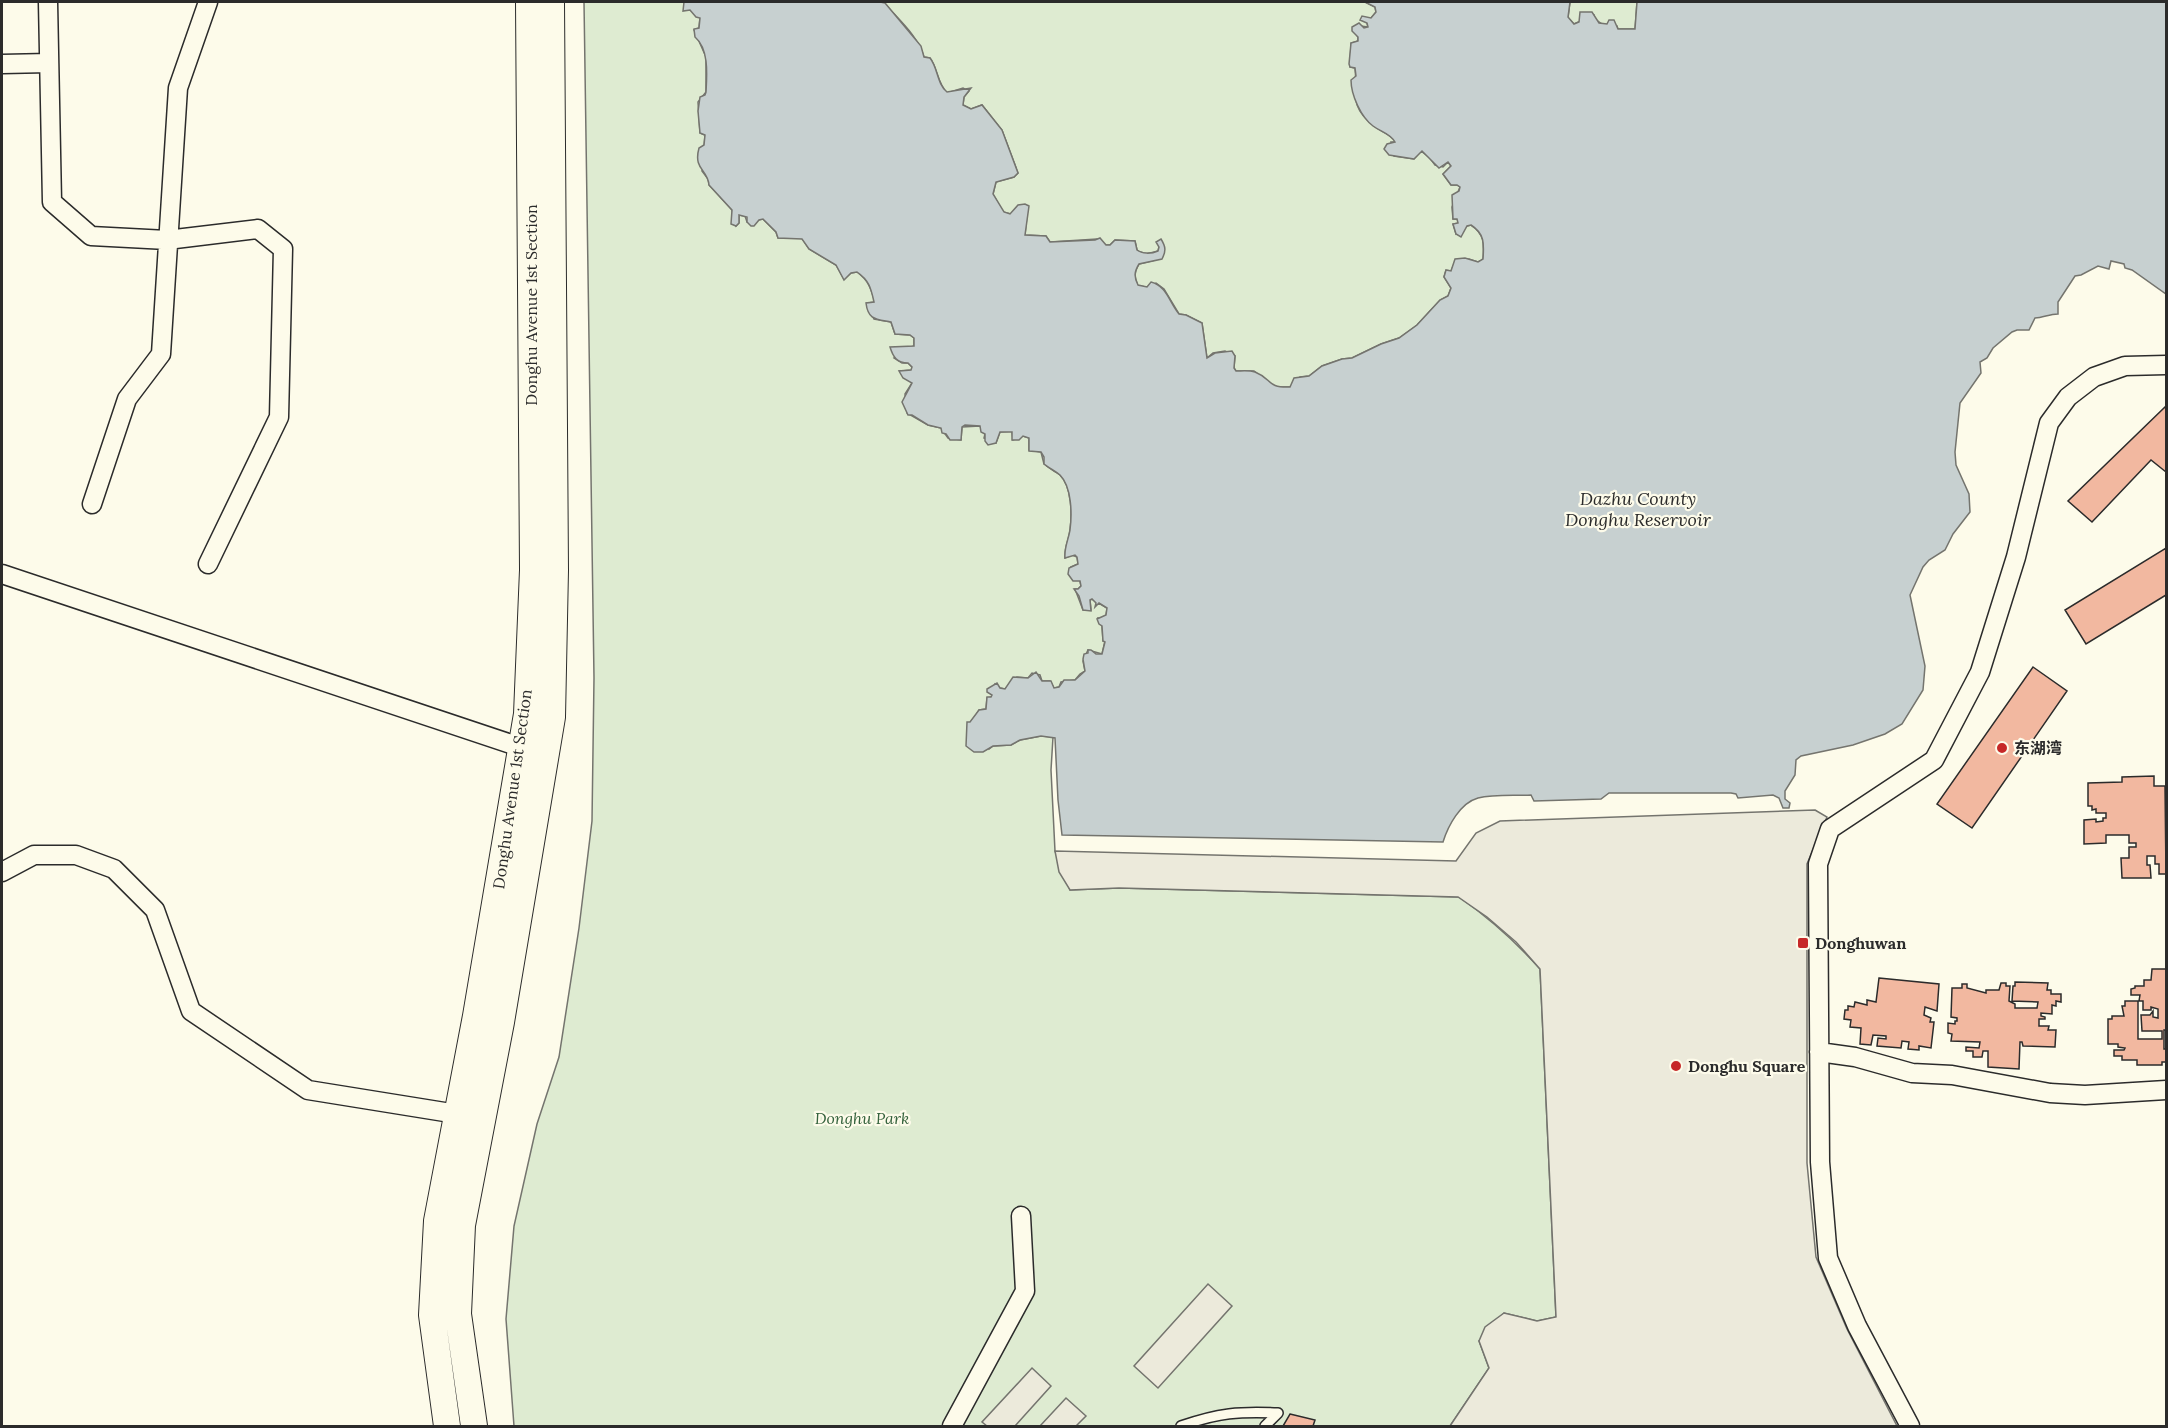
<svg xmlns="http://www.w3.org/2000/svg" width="2168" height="1428" viewBox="0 0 2168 1428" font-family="Lora,'Noto Sans SC',serif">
<rect width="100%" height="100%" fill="#fdfbea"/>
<path fill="#deebd1" stroke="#74746e" stroke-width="1.5" d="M584,2H684L690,10L700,17L699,28L694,30L706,57V92L698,102L700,133L705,135L702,171L708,179L709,185L732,210L736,226L739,223V215L745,216L747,222L763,219L776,232L778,238H802L809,249L836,265L844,279L851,273L857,272C869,281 871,289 875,302L867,303L874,319L891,322L895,334L910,335L914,338V346L907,348L894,358L902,363H908L912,367V370L900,371L912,383L905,394L907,413L928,425L941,428L948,438L961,440L962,427L980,426L985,434L984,438L996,443L1000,432L1012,431L1013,440L1023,436L1029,438V450L1041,452L1044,464C1049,468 1055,471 1060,475C1072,487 1072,514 1070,530C1069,540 1064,547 1065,558L1072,555L1077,557L1078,564L1071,567L1077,579L1080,581L1081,586L1078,589H1075L1083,610H1091L1090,600L1092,599L1107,608L1106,615L1102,618H1098L1102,626L1103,641H1105L1102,654L1088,650L1083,661L1085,671L1080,674L1075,680L1061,682L1059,687L1054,688L1050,681H1042L1040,675L1032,673L1028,678L1017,677L1005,689L1000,688L995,684L992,697L987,698L986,709L979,710L975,717L989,749L993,746L1011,745L1020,740L1041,736L1053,737L1051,770L1055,851L1070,890L1119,888L1459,897C1489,918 1515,941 1540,969L1556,1317L1537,1321L1504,1313L1479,1341L1489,1368L1450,1426H514L506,1319L514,1226L537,1124L559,1057L579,928L592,821L594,678Z
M880,2H1365L1375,7L1376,12L1367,23L1368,27L1361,26L1356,34L1358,37V41L1351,43L1350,67L1355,68C1358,93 1348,105 1373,125C1380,132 1390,133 1396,142H1391L1394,156L1414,159L1421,151L1430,158L1435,165L1443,167L1448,162L1451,166L1443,174L1451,185H1457L1460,187L1452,207L1453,219H1457L1459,223L1453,224L1456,234L1467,226L1471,225C1485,234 1484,244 1483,260L1478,262L1469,259L1454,264L1451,271L1446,270L1444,277L1451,288L1448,296L1440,300L1417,325L1399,338L1381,344L1352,358L1342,359L1322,366L1309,376L1300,377L1290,387H1274L1254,371H1236L1234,368L1235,356L1225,351L1213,353L1207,358L1202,323L1186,315L1179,314L1164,289L1156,283L1147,287L1138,286C1134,277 1134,272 1139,264L1156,260L1159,247L1158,251C1151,254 1142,254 1137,250L1135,241L1115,240L1110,245H1106L1097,239L1050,242L1046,236L1025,235L1028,206L1011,214L1003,212L993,194L996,182L1014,177L1018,173L1002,130L982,105L971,109L963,105L964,97L969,91L963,88L947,93C937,84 938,68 930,58L924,57C918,36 899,20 885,4Z
M1570,2H1637L1635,29H1618L1617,26L1602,24L1595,19L1594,15L1574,24L1568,18Z"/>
<path fill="#eceadb" stroke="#74746e" stroke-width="1.5" d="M1815,810L1827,817L1807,864V1163L1816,1257L1847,1329L1897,1426H1450L1489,1368L1479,1341L1485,1327L1504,1313L1537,1321L1556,1317L1540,969L1516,942L1487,917L1458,897L1119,888L1070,890L1059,872L1055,851L1456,861L1476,833L1500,821Z
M1208,1284L1232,1306L1158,1388L1134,1366Z
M1032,1368L1051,1386L1015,1426H987L982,1422Z
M1066,1398L1086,1416L1076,1426H1040Z"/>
<path fill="#c7d0d0" stroke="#74746e" stroke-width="1.5" d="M684,2H880L885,3L921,46L924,57L930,58C938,68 937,84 947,92L971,88L964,97L963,105L971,109L982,105L1002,130L1018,173L1014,177L996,182L993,194L1004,212L1010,214L1018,205L1025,204L1029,206L1025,235L1046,236L1050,242L1095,240L1100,238L1106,245H1110L1115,240L1135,241L1137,250C1142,254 1151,254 1158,251L1159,247L1156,242L1161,239C1166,247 1166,251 1162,259L1139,264C1134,272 1134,277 1138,285L1147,287L1151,282C1167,286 1169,302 1179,314L1186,315L1202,323L1207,358L1215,353L1232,351L1235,356L1234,368L1236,371C1242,371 1249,370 1255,372C1273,379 1266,388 1290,387L1294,378L1309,376L1322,366L1342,359L1352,358L1381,344L1399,338L1417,325L1440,300L1448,296L1451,288L1444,277L1446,270L1451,271L1455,259L1465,258L1478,262L1483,259C1484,244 1485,234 1471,225L1467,226L1461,237L1456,234L1453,224L1458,223L1457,219H1453L1452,195L1459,191L1460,187L1457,185H1451L1443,174L1451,166L1448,162L1439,168L1422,151L1414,159L1389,155L1384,149L1387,144L1395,142C1390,133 1381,132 1373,126C1361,117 1351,95 1351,80L1356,76L1355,68L1350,67L1349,64L1351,43L1358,41V37L1352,31V27L1359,23L1364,28L1368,27L1367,23L1360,20L1362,16L1371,18L1376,12L1375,7L1365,2H1570L1568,17L1574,24L1579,22L1580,12H1592L1599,23L1607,24L1609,20H1614L1618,29H1635L1637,2H2166V294L2132,270L2125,268L2124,264L2111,261L2109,269L2098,266L2081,275L2075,276L2058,302V314C2049,314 2043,318 2035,318L2029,330H2017L2012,332L1993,348L1987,358L1980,362L1981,373L1960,403L1955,452L1956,465L1969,494L1970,512L1953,534L1945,550L1929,560L1923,567L1910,595L1925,666L1923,690L1902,724L1885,734L1853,745L1801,756L1796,760L1795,775L1785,791V799L1790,803L1789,808H1783L1779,798L1773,795L1738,798L1736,794L1731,793H1609L1601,799L1534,801L1531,795C1515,796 1494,794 1478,798C1460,803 1448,826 1443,842L1062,835L1058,800L1055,738L1041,736L1020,740L1011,745L993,746L983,752H974L966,746L967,722H970L979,710L986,709L987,697H991L992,695L987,692V689L997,683L1000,688L1005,689L1013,677L1028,678L1036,672L1042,681H1051L1054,688L1059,687L1064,680H1075L1085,671L1083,659L1084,654L1088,653V650H1091L1096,654H1102L1105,642L1103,641L1102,626L1099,624L1097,619L1106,615L1107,608L1099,603L1095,607L1096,603L1092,599L1090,600L1091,611L1083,610L1079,596L1074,589H1078L1081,586L1080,581H1073L1068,574L1069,568L1078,564L1077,557L1075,555L1065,558C1064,548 1068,541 1070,530C1072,515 1072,487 1060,475C1055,471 1049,468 1044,464V457L1041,452L1029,451V438L1023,436L1019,440H1012V432H1000L996,443L988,445L985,441V434L981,432L980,426L965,425L962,427L961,440H950L946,434L942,433L941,428L928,425L912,415H908L902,402L912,383L903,378L899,371L911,370L912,367L908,363C897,363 893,357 890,347L914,346V338L910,335L895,334L891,322C876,319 868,320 866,303L874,302C871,288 869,280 857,272L851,273L844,280L836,265L809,249L802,239L778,238L776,232L763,219L759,220L754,226H751L747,222V217L739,215V223L736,226L731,224L732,210L709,185C708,169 693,170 699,148L704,145L705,135L700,133L698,111L700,97L705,95L706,92C707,74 709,49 695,37L694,29L699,28L700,18L696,17L690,10L683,11Z"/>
<path fill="#f2b8a0" stroke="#2b2b2b" stroke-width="1.5" d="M2165,407L2166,409V472L2151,460L2092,522L2068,501Z
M2166,548V595L2086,644L2065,610Z
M2033,667L2067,691L1972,828L1937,804Z
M2154,776V786H2165L2166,874H2159V864H2155V856H2147V865H2150L2151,878H2122L2121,858H2129V847H2136V843H2129V835H2106V843L2084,844V820L2096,819V822L2103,821V818H2106V813H2096V809L2092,810V806H2088V783L2122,782V777Z
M2152,969H2166V1030H2164V1049H2166V1062H2162V1065H2137V1060H2122V1056H2114V1050H2124L2125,1048L2118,1047V1044H2108V1019H2112V1016H2124L2122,1006H2125V1001H2138V1039H2162V1031H2142L2141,1015H2150L2153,1011V1017L2158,1018V1009L2151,1007V1010H2143V1001H2139L2140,995H2131V989L2135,988V986H2144V980H2151Z
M1879,978L1939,984L1937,1011L1925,1007L1924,1015L1931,1018L1930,1022H1934L1931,1048L1919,1046V1050L1908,1049L1909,1042L1902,1041L1901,1048L1877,1046L1878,1038L1886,1039V1036L1873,1035L1871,1045L1860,1044L1861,1028L1850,1027L1851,1020L1844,1019L1845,1010H1848V1006L1854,1007L1855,1002L1867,1005V1000L1876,1002Z
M2015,982L2048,983L2047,990H2051V994H2061V1002L2056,1001V1006L2052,1005V1014L2041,1013V1016L2045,1017V1019H2039V1026H2049L2048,1030H2056L2055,1047L2023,1046L2022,1042H2020L2019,1069L1988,1067V1051H1983L1982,1057H1973V1051H1966V1047L1979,1048L1980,1042L1951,1041L1952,1034L1948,1033V1023L1955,1024V1021H1957V1018L1951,1017L1952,988H1962V984H1967V988L1986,993V990H1999L2001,983H2006V986H2010L2009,1001L2015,1004V1008H2037L2038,1002L2012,1001L2013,986H2015Z
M1290,1414L1315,1420L1313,1426H1283Z"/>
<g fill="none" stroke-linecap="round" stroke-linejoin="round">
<defs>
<path id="lane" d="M1181,1426C1218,1413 1240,1411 1278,1413L1265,1426"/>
<path id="street" d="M48,2L52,202L91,236L167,240L258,229L283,249L279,417L208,564
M2,64L49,63
M92,504L127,399L161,354L178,88L208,2
M2,574L532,751
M2,872L34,855H76L114,869L155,910L191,1011L308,1090L457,1114
M1819,1052L1855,1057L1912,1073L1952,1075L2050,1093L2085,1095L2166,1090
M952,1426L1025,1291L1021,1216
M1910,1426L1857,1326L1828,1258L1820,1162L1818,864L1830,829L1934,760L1980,672L2016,557L2049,423L2068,397L2094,377L2125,366L2166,365"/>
<path id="secondary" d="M447,1426L432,1315L437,1221L476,1016L527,714L533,570L529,2
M474,1426L458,1314L462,1225L501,1022L552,717L555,570L551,2"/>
</defs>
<use href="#lane" stroke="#2b2b2b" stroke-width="12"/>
<use href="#street" stroke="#2b2b2b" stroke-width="21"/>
<use href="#secondary" stroke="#2b2b2b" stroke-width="28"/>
<use href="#lane" stroke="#fdfbea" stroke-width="9"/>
<use href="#street" stroke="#fdfbea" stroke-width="18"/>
<use href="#secondary" stroke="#fdfbea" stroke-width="26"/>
</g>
<g fill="#c62828" stroke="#fdfbea" stroke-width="2">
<circle cx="2002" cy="748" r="6"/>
<rect x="1797" y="937" width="12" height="12" rx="3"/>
<circle cx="1676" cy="1066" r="6"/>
</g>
<g text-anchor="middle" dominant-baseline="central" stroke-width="4.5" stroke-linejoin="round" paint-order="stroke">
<g font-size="16" fill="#2b2b2b" stroke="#fdfbea">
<text transform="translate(531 305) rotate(-90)">Donghu Avenue 1st Section</text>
<text transform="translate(512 789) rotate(-82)">Donghu Avenue 1st Section</text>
</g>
<g font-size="16" font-weight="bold" fill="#2b2b2b" stroke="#fdfbea" text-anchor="start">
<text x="2014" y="748">东湖湾</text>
<text x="1815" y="943">Donghuwan</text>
<text x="1688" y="1066">Donghu Square</text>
</g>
<g font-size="16" font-style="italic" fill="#34623c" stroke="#fdfbea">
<text x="862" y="1118">Donghu Park</text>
</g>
<g font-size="18" font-style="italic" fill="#2b2b2b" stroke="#fdfbea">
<text x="1638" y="498">Dazhu County<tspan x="1638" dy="21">Donghu Reservoir</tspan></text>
</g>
</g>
<rect width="2168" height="1428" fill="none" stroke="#2b2b2b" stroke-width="6"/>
</svg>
